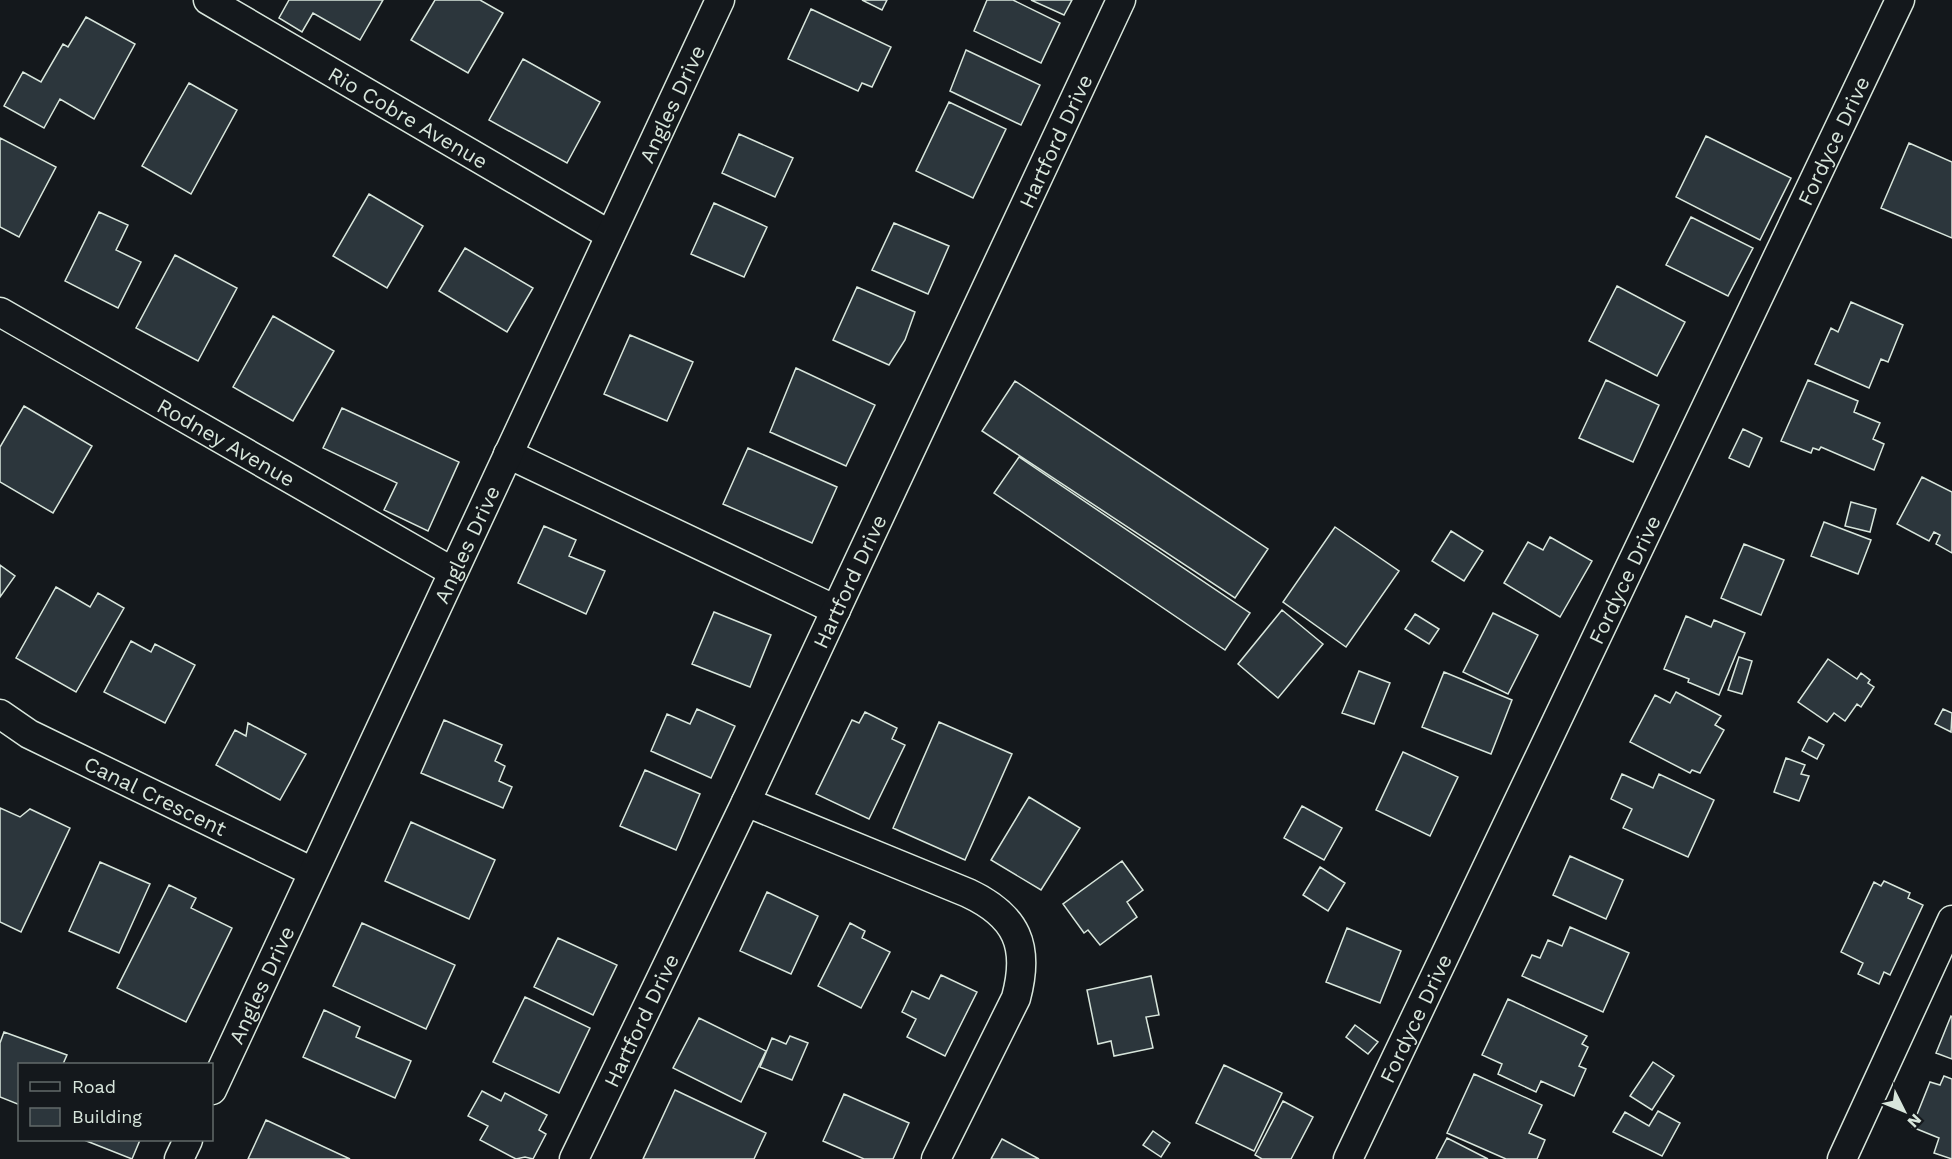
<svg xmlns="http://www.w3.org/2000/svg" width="1952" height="1159" viewBox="0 0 1952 1159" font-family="'Work Sans',sans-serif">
<rect width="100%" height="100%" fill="#14181c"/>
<path fill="#2c363c" stroke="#d8e6dc" stroke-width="1.5" d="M289,0H383L360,40L313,13L302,32L279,18Z
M435,0H480L503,13L468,73L411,40Z
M862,0H887L882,10Z
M987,0H1013L1060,23L1041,63L974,31Z
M1031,0H1072L1064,15Z
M811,9L891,47L872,87L862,83L858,91L788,59Z
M86,17L135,44L94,119L60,99L44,128L4,106L23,72L41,82L63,44L68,47Z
M966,50L1040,85L1021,125L950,91Z
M523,59L600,102L567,163L489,120Z
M189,83L237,110L191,194L142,166Z
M949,102L1006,129L973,198L916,171Z
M739,134L793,158L775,197L722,173Z
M1706,136L1791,178L1760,240L1676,197Z
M0,138L56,167L19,237L0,227Z
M1909,143L1952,162V238L1881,208Z
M369,194L423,226L387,288L333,256Z
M714,203L767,227L744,277L691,254Z
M99,212L128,225L116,250L141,262L118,308L65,281Z
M1691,217L1753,248L1728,296L1666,265Z
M894,223L949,246L928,294L872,270Z
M465,248L533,288L507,332L439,291Z
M175,255L237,288L198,361L136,328Z
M1617,286L1685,322L1657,376L1589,341Z
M857,287L915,312L905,340L889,365L833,340Z
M1851,302L1903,325L1888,362L1881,359L1869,388L1815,364L1831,328L1838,332Z
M273,316L334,351L293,421L233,387Z
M630,335L693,362L667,421L604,394Z
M796,368L875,405L846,466L770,432Z
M1606,380L1659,405L1633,462L1579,438Z
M1808,380L1858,401L1854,412L1880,423L1873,439L1884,444L1874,470L1821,447L1819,450L1813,448L1811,453L1781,441Z
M1015,381L1268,549L1235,598L982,431Z
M24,406L92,446L53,513L0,482V447Z
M342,408L459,462L428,531L384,510L397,483L323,448Z
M1743,429L1762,438L1749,467L1729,458Z
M748,448L837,487L812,543L723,504Z
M1019,457L1250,613L1225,650L994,493Z
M1922,477L1952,492V553L1936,544L1940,535L1934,532L1929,541L1897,524Z
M1851,502L1876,509L1870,532L1845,526Z
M1824,522L1871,540L1858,574L1811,556Z
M544,526L576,540L569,556L605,571L586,614L518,583Z
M1335,527L1399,571L1346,647L1283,602Z
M1451,531L1483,551L1464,581L1432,561Z
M1550,537L1592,561L1560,617L1504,583L1528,542L1543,550Z
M1744,544L1784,560L1761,615L1721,598Z
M0,565L15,576L0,597Z
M56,587L90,607L98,593L124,608L76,692L16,658Z
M1282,610L1323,644L1278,698L1238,664Z
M714,612L771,635L750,687L692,664Z
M1493,613L1538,635L1508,694L1463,672Z
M1415,614L1439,629L1429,644L1405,629Z
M1686,616L1711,627L1714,620L1745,633L1719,695L1688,682L1689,679L1664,669Z
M131,641L151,652L155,644L195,665L165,723L104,692Z
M1739,657L1752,661L1742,694L1728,690Z
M1828,659L1857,679L1861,673L1870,680L1868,683L1874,687L1861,707L1857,704L1845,721L1834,713L1827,722L1798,702Z
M1359,671L1390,683L1374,724L1342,713Z
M1444,672L1512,700L1491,754L1422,727Z
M1676,692L1721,716L1715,725L1724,730L1700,773L1692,770L1690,773L1630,742L1655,695L1670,703Z
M697,709L735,726L711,778L651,751L667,714L690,724Z
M1943,709L1952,713L1951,732L1935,724Z
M865,712L897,728L892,739L905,745L869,819L816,794L852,720L859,723Z
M444,720L502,745L495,761L505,766L499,781L512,787L503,808L421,773Z
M939,722L1012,754L965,860L893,828Z
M248,723L306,754L280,800L216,765L235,730L246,736Z
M1809,737L1824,745L1817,759L1802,751Z
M1403,752L1458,777L1430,836L1376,810Z
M1786,758L1805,765L1801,774L1809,776L1799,801L1774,792Z
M645,770L700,794L676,850L620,826Z
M1622,774L1653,788L1659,774L1714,800L1688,857L1623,828L1632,809L1611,799Z
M1029,797L1080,828L1041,890L991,860Z
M1302,806L1342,828L1324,860L1284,838Z
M0,808L20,817L30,809L70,828L21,932L0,922Z
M411,822L495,860L469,919L385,881Z
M1570,856L1623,880L1606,919L1553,895Z
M1122,861L1143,890L1127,902L1137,917L1100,945L1088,930L1084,933L1063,904Z
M100,862L150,884L119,953L69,931Z
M1320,867L1345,883L1328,911L1303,895Z
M1884,881L1910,893L1908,898L1923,905L1890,975L1884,972L1879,984L1858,974L1863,963L1841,952L1874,882L1881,886Z
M169,885L196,898L191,908L232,928L186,1022L117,988Z
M767,892L818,916L791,974L740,951Z
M362,923L455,965L426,1029L333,986Z
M850,923L865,931L862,938L890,952L861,1008L818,986Z
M1570,927L1629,953L1603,1012L1522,976L1532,955L1540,958L1548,940L1562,946Z
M1347,928L1401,951L1380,1003L1326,982Z
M558,938L617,965L593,1015L534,987Z
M941,975L977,992L945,1056L907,1037L916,1019L902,1012L912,991L929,999Z
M1151,976L1159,1015L1146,1017L1153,1048L1114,1056L1111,1041L1098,1044L1087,990Z
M525,997L590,1028L559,1093L493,1062Z
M1508,999L1587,1036L1582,1044L1588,1047L1579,1066L1586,1069L1574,1096L1541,1081L1536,1092L1498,1074L1502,1064L1482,1055Z
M324,1010L360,1027L356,1037L411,1061L395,1098L303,1057Z
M1951,1016L1952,1017V1059L1936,1053Z
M699,1018L766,1051L741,1102L673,1068Z
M1355,1025L1378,1042L1368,1054L1346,1037Z
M4,1032L67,1055L63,1064H20V1105L0,1097V1043Z
M790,1036L808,1043L792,1080L760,1067L772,1038L786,1044Z
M1653,1062L1674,1076L1652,1110L1630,1096Z
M1224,1065L1282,1093L1254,1151L1196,1123Z
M1474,1074L1542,1105L1529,1133L1545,1140L1537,1159H1506L1447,1133Z
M1944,1076L1952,1079V1159L1934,1153L1939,1138L1912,1127L1930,1082L1940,1085Z
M675,1090L766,1133L754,1159H643Z
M482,1091L501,1101L505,1093L547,1115L539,1130L546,1134L533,1159L525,1157L516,1159L480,1140L488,1126L468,1116Z
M844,1094L909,1123L893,1159H864L823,1141Z
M1283,1101L1313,1117L1291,1159H1262L1255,1155Z
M1658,1111L1680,1123L1662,1156L1613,1132L1625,1112L1649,1126Z
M266,1120L350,1159H248Z
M1153,1131L1170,1143L1161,1157L1143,1145Z
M1447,1138L1488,1159H1436Z
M1002,1139L1039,1159H991Z
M84,1140H140L132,1159Z"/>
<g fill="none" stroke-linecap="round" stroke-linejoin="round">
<defs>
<g id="street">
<path id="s1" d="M208,0L610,235"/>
<path id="s2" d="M0,312L453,572"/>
<path d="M508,454L836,610"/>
<path id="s3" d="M0,714L29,734L313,872"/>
<path d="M746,802L968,893C1017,916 1030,946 1016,998L936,1159"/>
<path id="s4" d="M212,1090L720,0"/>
<path d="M179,1159L188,1140"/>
<path id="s5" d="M574,1159L746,802L1121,0"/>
<path id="s6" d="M1348,1159L1900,0"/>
<path d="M1842,1159L1952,920"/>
</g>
</defs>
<use href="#street" stroke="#d8e6dc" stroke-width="31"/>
<use href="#street" stroke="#14181c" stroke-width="28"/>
</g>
<g text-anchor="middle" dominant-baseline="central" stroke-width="4.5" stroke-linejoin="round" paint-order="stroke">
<g font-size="21" fill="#d8e6dc" stroke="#14181c">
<text stroke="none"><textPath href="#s4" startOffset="1088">Angles Drive</textPath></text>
<text stroke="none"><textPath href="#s1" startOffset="232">Rio Cobre Avenue</textPath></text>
<text stroke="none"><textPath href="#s5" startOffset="1126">Hartford Drive</textPath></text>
<text stroke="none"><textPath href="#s6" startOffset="1128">Fordyce Drive</textPath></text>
<text stroke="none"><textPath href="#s2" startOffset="261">Rodney Avenue</textPath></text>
<text stroke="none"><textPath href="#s4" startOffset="602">Angles Drive</textPath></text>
<text stroke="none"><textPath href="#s6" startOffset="642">Fordyce Drive</textPath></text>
<text stroke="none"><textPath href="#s5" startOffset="640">Hartford Drive</textPath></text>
<text stroke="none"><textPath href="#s3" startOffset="176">Canal Crescent</textPath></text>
<text stroke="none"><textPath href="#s4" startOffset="116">Angles Drive</textPath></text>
<text stroke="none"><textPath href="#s6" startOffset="156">Fordyce Drive</textPath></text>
<text stroke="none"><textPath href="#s5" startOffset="154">Hartford Drive</textPath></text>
</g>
</g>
<rect x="18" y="1063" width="195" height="78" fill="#14181c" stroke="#626a69" stroke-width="1.5"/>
<rect x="30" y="1082" width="30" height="9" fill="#14181c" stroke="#626a69" stroke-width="1.5"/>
<text x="72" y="1093" font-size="18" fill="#d8e6dc">Road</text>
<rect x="30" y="1108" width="30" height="18" fill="#2c363c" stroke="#626a69" stroke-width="1.5"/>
<text x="72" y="1123" font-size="18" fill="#d8e6dc">Building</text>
<g transform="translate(1904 1111) rotate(133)" stroke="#14181c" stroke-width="4.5" paint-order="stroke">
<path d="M0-4.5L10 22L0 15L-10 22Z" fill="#d8e6dc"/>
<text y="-9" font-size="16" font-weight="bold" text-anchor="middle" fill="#d8e6dc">N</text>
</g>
</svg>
